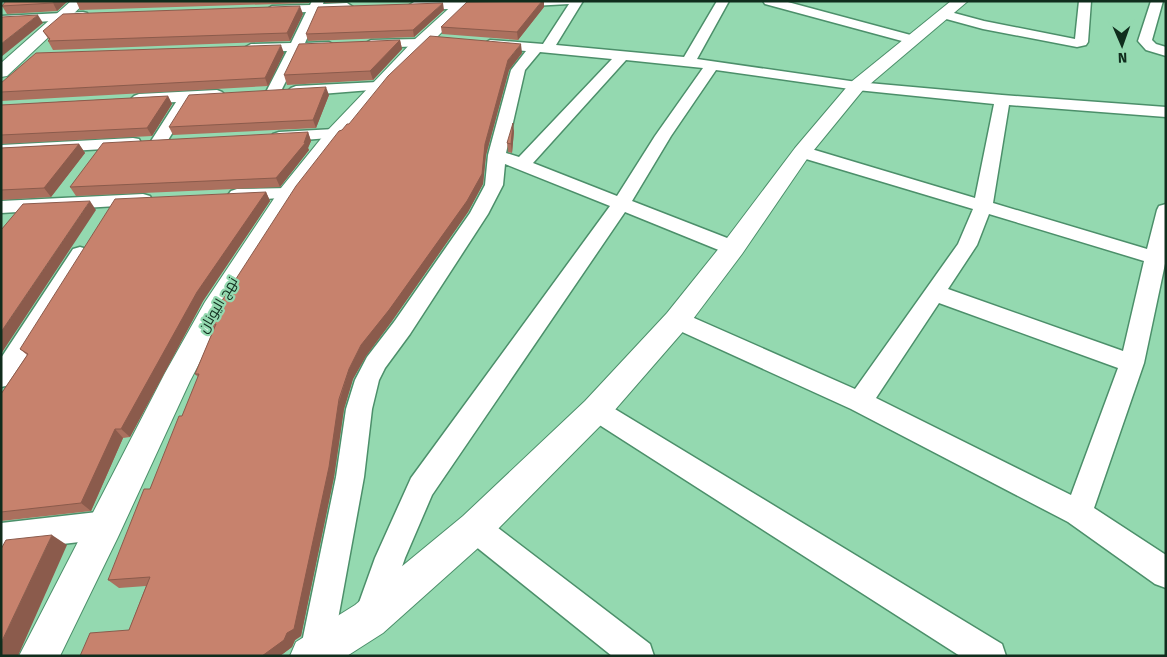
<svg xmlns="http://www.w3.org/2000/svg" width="1167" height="657" viewBox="0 0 1167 657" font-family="'Fira Sans',Cairo,sans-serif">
<rect width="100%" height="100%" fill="#94d9b0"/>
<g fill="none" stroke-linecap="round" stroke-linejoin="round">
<defs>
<path id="street" d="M312,1H324L323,4L347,3L353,7L347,11L319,12L305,43L329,42L336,46L329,50L301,51L279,95H269L266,92L287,51L251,52L244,48L251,44L291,43L306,12L272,14L266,10L272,6L310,5Z
M486,1L488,4L482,8L414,10L408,6L414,2Z
M509,1H583L556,45L684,57L717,1H729L697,59L857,82L1002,95L1166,107V117L1009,105L993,203L1147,249L1157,210L1159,206L1166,204V259L1144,363L1094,508L1166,555V588L1155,584L1068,522L851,409L669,326L666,320L669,314L677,312L685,314L855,389L958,244L973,209L796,156L794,152L796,148H808L975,198L994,104L857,90L716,70L671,136L632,201L740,243L743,248L740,253L733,255L726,253L625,212L432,495L405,558L383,622L372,627L361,622L356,611L375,558L411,478L610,206L505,164L503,185L488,214L410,334L385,368L379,380L372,409L364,477L332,652L331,656H301L300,652L336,477L346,409L355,380L367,357L394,322L470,213L485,185L488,155L511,70L526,51L490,48L483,44L490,40L543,44L569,4L514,7L510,6ZM540,52L612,59L519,157L506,153L525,70ZM626,60L703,68L655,136L617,196L533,163ZM989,214L1144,261L1123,351L948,289L977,245ZM939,303L1118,368L1071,495L876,398Z
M763,1H784L918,37L920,40L913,44L765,4Z
M1079,1H1091L1088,42L1086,45L1077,47L983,29L939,17L937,14L943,10L984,21L1075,39Z
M1151,1H1163L1152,40L1156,44L1166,47V56L1146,50L1138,41Z
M83,12L87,13L89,16L87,19L1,24V16Z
M420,39L425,40L427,43L425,46L371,48L364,44L371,40Z
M378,82L383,83L385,86L383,89L296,96L291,94L288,91L291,88L296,86Z
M217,90L222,92L225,95L222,98L192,101L165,145H153L151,141L176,102L139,104L134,102L131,99L134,96L139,94Z
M335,129L341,131L343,134L341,137L279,142L273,140L271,137L273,134L279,132Z
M133,138L139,139L141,143L139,147L1,155V145Z
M289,188L295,189L298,193L295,197L237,201L231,199L228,195L231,191L237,189Z
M143,194L150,196L152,200L150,204L1,213V201Z
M80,247L87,249L90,254L10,385L1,387V358L73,249Z
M596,400L605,403L1002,644L1006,656H960L587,417L583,410L587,403Z
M106,511L116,515L120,525L116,535L106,539L1,551V523Z
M475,514L485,518L650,644L654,656H612L465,538L461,528L465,518Z"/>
<path id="secondary" d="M71,1H87L7,76L1,77V63Z
M457,1H473L384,90L342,138L299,196L226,312L190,381L118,537L60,656H19L165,373L205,302L281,188L328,130L414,40Z
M951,1H968L863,90L809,156L742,254L687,327L607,419L487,540L383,633L347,656H290L296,642L355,605L463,516L585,401L667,313L724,242L795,148L851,82Z"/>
</defs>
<use href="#street" stroke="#4c8f6a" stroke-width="3"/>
<use href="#secondary" stroke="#4c8f6a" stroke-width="2"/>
<use href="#street" fill="#fff" fill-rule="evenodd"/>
<use href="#secondary" fill="#fff" fill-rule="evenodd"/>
</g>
<path fill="#ab705e" d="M6,1H68L57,11L7,14L2,6Z
M76,1H310L309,3L80,10Z
M325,1H374L325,3Z
M544,7L518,40L442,34L441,27Z
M444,10L414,37L308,41L306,34Z
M303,14L290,41L53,50L48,41L49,40L43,31Z
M400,40L402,49L373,80L287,85L284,75Z
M284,53L268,86L1,101V83Z
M522,53L509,70L486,155L483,184L468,212L392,321L366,356L353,379L344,409L334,477L301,636L295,640L292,647L280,656H80L129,630L146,586L119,588L108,580L150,489L182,416L198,377L195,374L213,331L209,325L342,130L349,124Z
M329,95L316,128L173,135L169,127Z
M168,96L172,104L152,136L1,144V105Z
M514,131L512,153L508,152L507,143Z
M308,132L311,141L308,148L309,150L280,187L76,196L70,187Z
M79,144L85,153L51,197L1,200V148Z
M266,192L270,201L203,301L130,437L123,438L91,511L1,521V394L27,355L20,349Z"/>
<path fill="#8b5b4c" d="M54,1H68L57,11L53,3Z
M542,1H544V7L518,40L517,32Z
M443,3L444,10L414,37L413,30Z
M300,6L303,14L290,41L287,33Z
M38,15L43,23L1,57V44Z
M400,40L402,49L373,80L370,71Z
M521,44L522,53L509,70L486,155L483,184L468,212L392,321L366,356L353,379L344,409L334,477L301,636L295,640L292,647L280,656H262L349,369L361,345L485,144L508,60Z
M281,45L284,53L268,86L265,78Z
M326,87L329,95L316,128L313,120Z
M168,96L172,104L152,136L147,128Z
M513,123L514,131L512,153L511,144Z
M308,132L311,141L308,148L309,150L280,187L276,178L304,143Z
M79,144L85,153L51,197L44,188Z
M266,192L270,201L203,301L130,437L121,429L197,292Z
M90,201L96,210L1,354V332Z
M115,429L123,438L91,511L81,503Z
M52,535L67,545L18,656H1V643Z"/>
<path fill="#c7826d" stroke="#8b5b4c" d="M6,1H54L53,3L2,6Z
M542,1L517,32L441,27L467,2Z
M443,3L413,30L306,34L318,7Z
M300,6L287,33L48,41L50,39L43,31L63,14Z
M38,15L1,44V17Z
M430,36L521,44L508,60L485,144L482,174L467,201L389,310L361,345L349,369L339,399L329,467L294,629L287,633L284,640L262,656H80L90,633L129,630L150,577L108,580L144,489H150L179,416H182L199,374H195L216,324L209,325L221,302L296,186L339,131L342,130L347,124H349L388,76Z
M400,40L370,71L284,75L299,44Z
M281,45L265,78L1,92V83L36,53Z
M326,87L313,120L169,127L189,95Z
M168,96L147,128L1,135V105Z
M513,123L511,144L507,143Z
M308,132L304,143L306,142L276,178L70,187L103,143Z
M79,144L44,188L1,190V148Z
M266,192L197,292L121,429H115L81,503L1,512V394L28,354L20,349L115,199Z
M90,201L1,332V230L23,204Z
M52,535L1,643V549L6,540Z"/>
<g text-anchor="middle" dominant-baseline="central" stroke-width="4.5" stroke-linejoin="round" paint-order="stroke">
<g font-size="14" fill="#102d1d" stroke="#94d9b0">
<text transform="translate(218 305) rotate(-59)">نهج اليونان</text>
</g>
</g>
<rect width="1167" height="657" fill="none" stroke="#102d1d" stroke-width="5"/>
<g transform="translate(1122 45) rotate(178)" stroke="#94d9b0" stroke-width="4" paint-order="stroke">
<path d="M0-4L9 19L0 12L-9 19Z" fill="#102d1d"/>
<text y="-8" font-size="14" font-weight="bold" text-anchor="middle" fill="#102d1d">N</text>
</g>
</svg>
